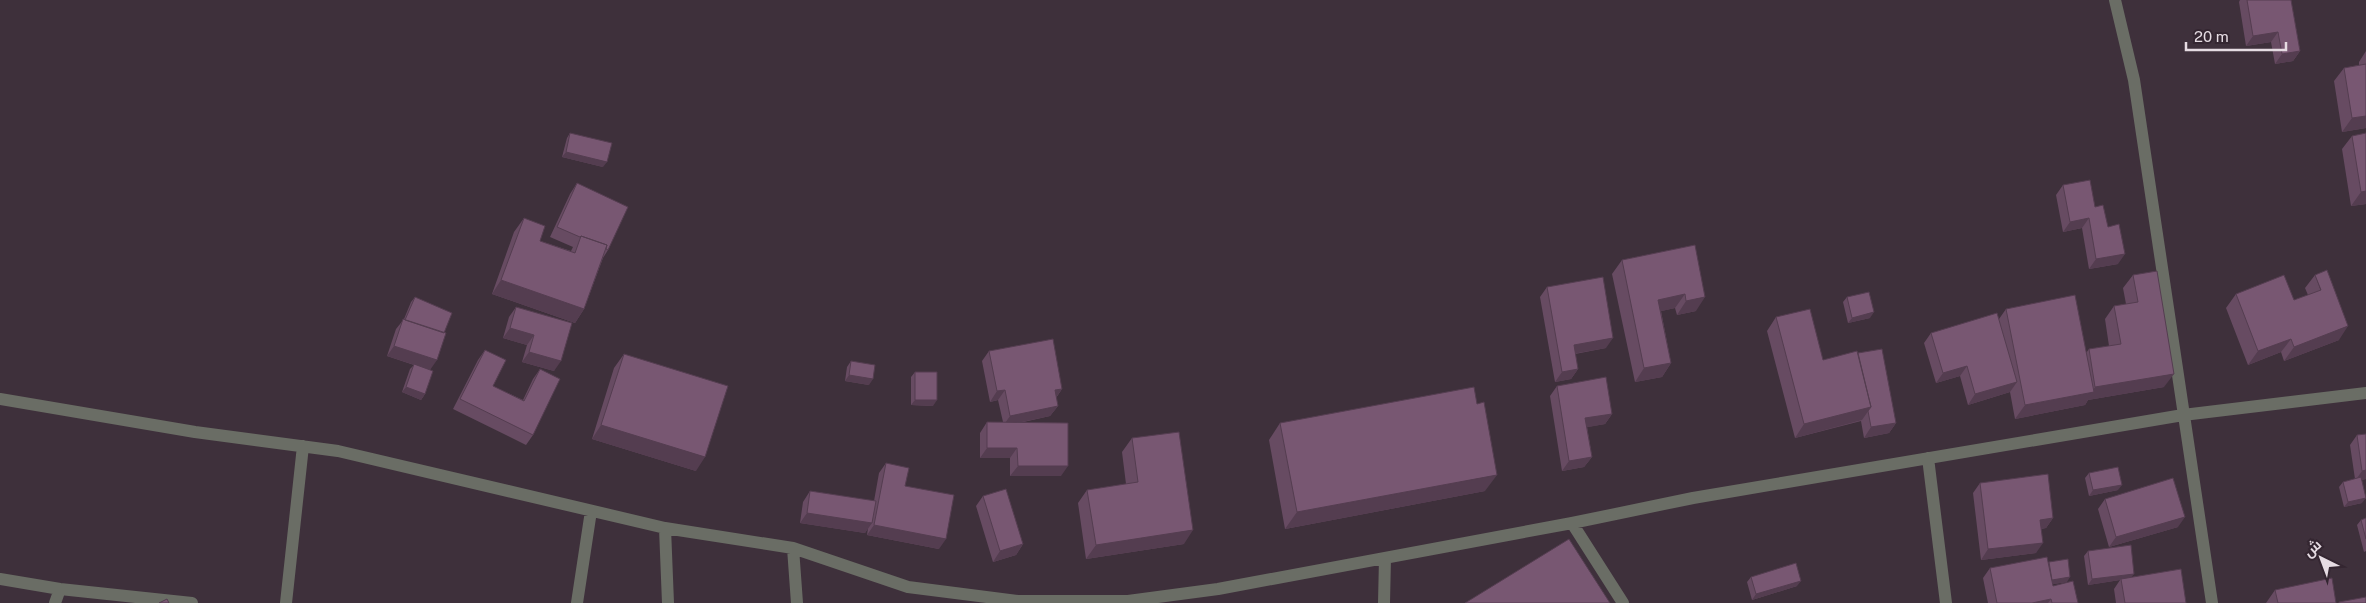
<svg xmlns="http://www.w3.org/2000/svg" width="2366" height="603" viewBox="0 0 2366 603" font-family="'Public Sans',Cairo,sans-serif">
<rect width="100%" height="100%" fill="#3e303b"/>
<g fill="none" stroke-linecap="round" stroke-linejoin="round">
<path stroke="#6a6d65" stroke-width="12" d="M2115,0L2134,80L2212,603
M0,399L195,432L338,451L665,528L793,548L908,587L1018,601H1128L1218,589L1572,523L1693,498L2183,415L2366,393
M1928,458L1946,603
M1572,523L1623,603
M665,528L668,603
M793,548L797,603
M0,579L60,589L192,603
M55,603L60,589
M286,603L303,446
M577,603L591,511
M1384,603L1385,558"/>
</g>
<path fill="#674b62" d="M2240,0H2291L2300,51L2293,61L2275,64L2271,42L2246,46L2239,2Z
M2366,51V128L2342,132L2334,81L2344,68L2359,65V62Z
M570,133L603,167L562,157L567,138Z
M2352,136L2366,204L2351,206L2342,149Z
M577,183L608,250L603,258L584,309L575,323L492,294L514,232L524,218L540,241L571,251L573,247L550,237L570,194Z
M2063,185L2095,207L2108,227L2118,264L2089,269L2082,228L2063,232L2056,195Z
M1695,245L1696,311L1677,315L1675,308L1661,311L1671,363L1662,377L1635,382L1612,274L1622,260Z
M2133,275L2164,387L2088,400L2085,405L2015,419L2010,392L1968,405L1960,376L1936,383L1924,343L1931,333L1999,319L2006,309L2086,353L2089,349L2109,346L2105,319L2114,306L2126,304L2123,288Z
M2315,275L2339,340L2284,361L2281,352L2248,365L2226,308L2236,294L2294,300L2308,295L2305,288Z
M1547,287L1606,348L1575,354L1578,369L1571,379L1555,382L1540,297Z
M415,297L444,333L430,370L425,394L421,400L402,392L410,369L414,365L387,356L396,329L404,319L411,302Z
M1847,297L1870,318L1848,323L1843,302Z
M516,307L572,323L554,371L522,362L527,345L503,338L509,317Z
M1776,317L1823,360L1858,353L1896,423L1889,433L1864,438L1861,421L1795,438L1767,331Z
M485,350L493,386L523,400L533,379L540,369L533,435L526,445L453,409L478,360Z
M989,351L1062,389L1056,398L1058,406L1050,416L1019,423L1061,476H1010V458H980V433L987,422H1003L998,400L990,402L982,361Z
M624,354L696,471L592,439L614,368Z
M851,361L869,385L845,381L847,367Z
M915,372L933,406L911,405V377Z
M1557,386L1612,414L1605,424L1587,427L1592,457L1584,467L1562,471L1550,396Z
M1280,423L1485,491L1285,529L1269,440Z
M2366,434V479L2361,480L2362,503L2344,507L2339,487L2343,482L2355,479L2350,445L2357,435Z
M1132,438L1184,544L1086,559L1078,503L1087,490L1126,484L1122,452Z
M886,463L905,486L939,549L867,535L868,528L865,533L800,523L803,502L810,491L874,501L879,473Z
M2089,473L2118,490L2089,496L2085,478Z
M1980,483L2053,518L2046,528L2041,529L2036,553L1981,560L1973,493Z
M983,496L1023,544L1016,555L993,562L976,506Z
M2105,499L2178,527L2109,547L2098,509Z
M2366,518V551L2364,552L2357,525L2361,520Z
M2088,551L2132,577L2186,603H2116L2114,589L2120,580L2088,585L2084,556Z
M2049,562L2067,582L2053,584V586L2078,603H1988L1983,578L1990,568L2048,563Z
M1751,577L1797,586L1752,600L1747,582Z
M2275,590L2336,603H2266Z"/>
<path fill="#543d50" d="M2278,32L2271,42L2246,46L2253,36Z
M2300,51L2293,61L2275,64L2282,54Z
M2366,116V128L2342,132L2352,118Z
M566,152L607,162L603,167L562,157Z
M2366,191V204L2351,206L2361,192Z
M2089,218L2082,228L2063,232L2070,222Z
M2125,254L2118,264L2089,269L2096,259Z
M501,280L584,309L575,323L492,294Z
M1685,294L1675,308L1649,314L1658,300Z
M1705,297L1696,311L1677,315L1686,301Z
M1874,312L1870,318L1848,323L1852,318Z
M2348,326L2339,340L2284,361L2294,347Z
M510,328L534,335L527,345L503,338Z
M1613,338L1606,348L1567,355L1574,345Z
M2291,339L2281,352L2248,365L2258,351Z
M394,346L437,360L430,370L387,356Z
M529,352L561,361L554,371L522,362Z
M1671,363L1662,377L1635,382L1644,368Z
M1967,366L1960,376L1936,383L1943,373Z
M1578,369L1571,379L1555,382L1562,372Z
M2174,374L2164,387L2088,400L2085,405L2015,419L2025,405L2092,392L2095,387Z
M849,375L873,379L869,385L845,381Z
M2017,382L2010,392L1968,405L1975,394Z
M406,387L425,394L421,400L402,392Z
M1062,389L1055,399V390Z
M1005,390L998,400L990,402L997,391Z
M915,400H937L933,406L911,405Z
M1058,406L1050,416L1003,426L1010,416Z
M1871,407L1862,420L1795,438L1804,424Z
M1612,414L1605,424L1578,429L1585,418Z
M1896,423L1889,433L1864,438L1871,427Z
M601,425L705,457L696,471L592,439Z
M987,448H1017L1010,458H980Z
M1592,457L1584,467L1562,471L1569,461Z
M1018,466H1068L1061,476H1010Z
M2366,470V479L2355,481L2362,471Z
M1497,475L1485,491L1285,529L1297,512Z
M2122,485L2118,490L2089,496L2093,490Z
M2366,498L2362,503L2344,507L2348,502Z
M807,513L872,523L865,533L800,523Z
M2185,517L2178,527L2109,547L2116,537Z
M2053,518L2046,528L2033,530L2040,520Z
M874,525L946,539L939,549L867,535Z
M1193,530L1184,544L1086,559L1096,545Z
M2043,543L2036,553L1981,560L1988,549Z
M1023,544L1016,555L993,562L1000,551Z
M2134,574L2130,579H2121L2120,580L2088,585L2092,579Z
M2070,577L2067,582L2048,585L2051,580Z
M1801,581L1797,586L1752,600L1756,594Z
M2051,599L2048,603H2032Z"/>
<path fill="#785772" stroke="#543d50" d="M2247,0H2291L2300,51L2282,54L2278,32L2253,36Z
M2366,64V116L2352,118L2344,68Z
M570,133L612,143L607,162L566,152Z
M2366,133V191L2361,192L2352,136Z
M2090,180L2095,207L2103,205L2108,227L2119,224L2125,254L2096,259L2089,218L2070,222L2063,185Z
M577,183L628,207L608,250L606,249L607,245L581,236L580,237L557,227Z
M524,218L545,226L540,241L575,253L581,236L607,245L584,309L501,280Z
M1695,245L1705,297L1686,301L1685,294L1658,300L1671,363L1644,368L1622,260Z
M2327,270L2348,326L2294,347L2291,339L2258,351L2236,294L2284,275L2294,300L2321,290L2315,275Z
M2157,271L2174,374L2095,387L2089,349L2121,344L2114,306L2138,302L2133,275Z
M1603,277L1613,338L1574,345L1578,369L1562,372L1547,287Z
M1869,292L1874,312L1852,318L1847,297Z
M2075,295L2094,392L2025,405L2006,309Z
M415,297L452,313L444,333L405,320Z
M516,307L572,323L561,361L529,352L534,335L510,328Z
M1810,309L1823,360L1857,351L1871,407L1804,424L1776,317Z
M1997,313L2017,382L1975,394L1967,366L1943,373L1931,333Z
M403,319L446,333L437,360L394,346Z
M1053,339L1062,389L1055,390L1058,406L1010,416L1005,390L997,391L989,351Z
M1882,349L1896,423L1871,427L1868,411L1871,407L1858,353Z
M485,350L506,360L493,386L524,401L540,369L560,379L533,435L460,399Z
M624,354L728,386L705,457L601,425Z
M851,361L875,365L873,379L849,375Z
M414,364L433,371L425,394L406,387Z
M915,372H937V400H915Z
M1606,377L1612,414L1585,418L1592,457L1569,461L1557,386Z
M1474,387L1477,404L1484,402L1497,475L1297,512L1280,423Z
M987,422L1068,423V466H1018L1017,448H987Z
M1179,432L1193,530L1096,545L1087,490L1138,482L1132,438Z
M2366,434V470L2362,471L2357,435Z
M886,463L909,468L905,486L954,495L946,539L874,525Z
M2118,467L2122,485L2093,490L2089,473Z
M2048,474L2053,518L2040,520L2043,543L1988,549L1980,483Z
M2361,477L2366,498L2348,502L2343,482Z
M2173,478L2185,517L2116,537L2105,499Z
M1006,489L1023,544L1000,551L983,496Z
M810,491L876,501L872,523L807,513Z
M2366,518V539L2361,520Z
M1569,539L1610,603H1465Z
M2131,545L2134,574L2092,579L2088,551Z
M2047,557L2053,586L2073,581L2078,603H2052L2051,599L2032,603H1997L1990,568Z
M2068,559L2070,577L2052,580L2049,562Z
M1796,563L1801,581L1756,594L1751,577Z
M2181,569L2186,603H2125L2121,579Z
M2332,578L2336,603H2278L2275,590Z
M2366,597V603H2339V602Z
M167,599L169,603H159Z"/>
<g transform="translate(2321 558) rotate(318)" stroke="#342631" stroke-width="4" paint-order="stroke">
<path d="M0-4L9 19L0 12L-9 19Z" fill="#e6dce3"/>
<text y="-8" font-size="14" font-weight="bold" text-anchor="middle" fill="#e6dce3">ش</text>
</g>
<path d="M2186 42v8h100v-8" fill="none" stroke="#e6dce3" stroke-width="2.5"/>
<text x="2194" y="42" font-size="15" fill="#e6dce3" stroke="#342631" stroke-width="4" paint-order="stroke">20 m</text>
</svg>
